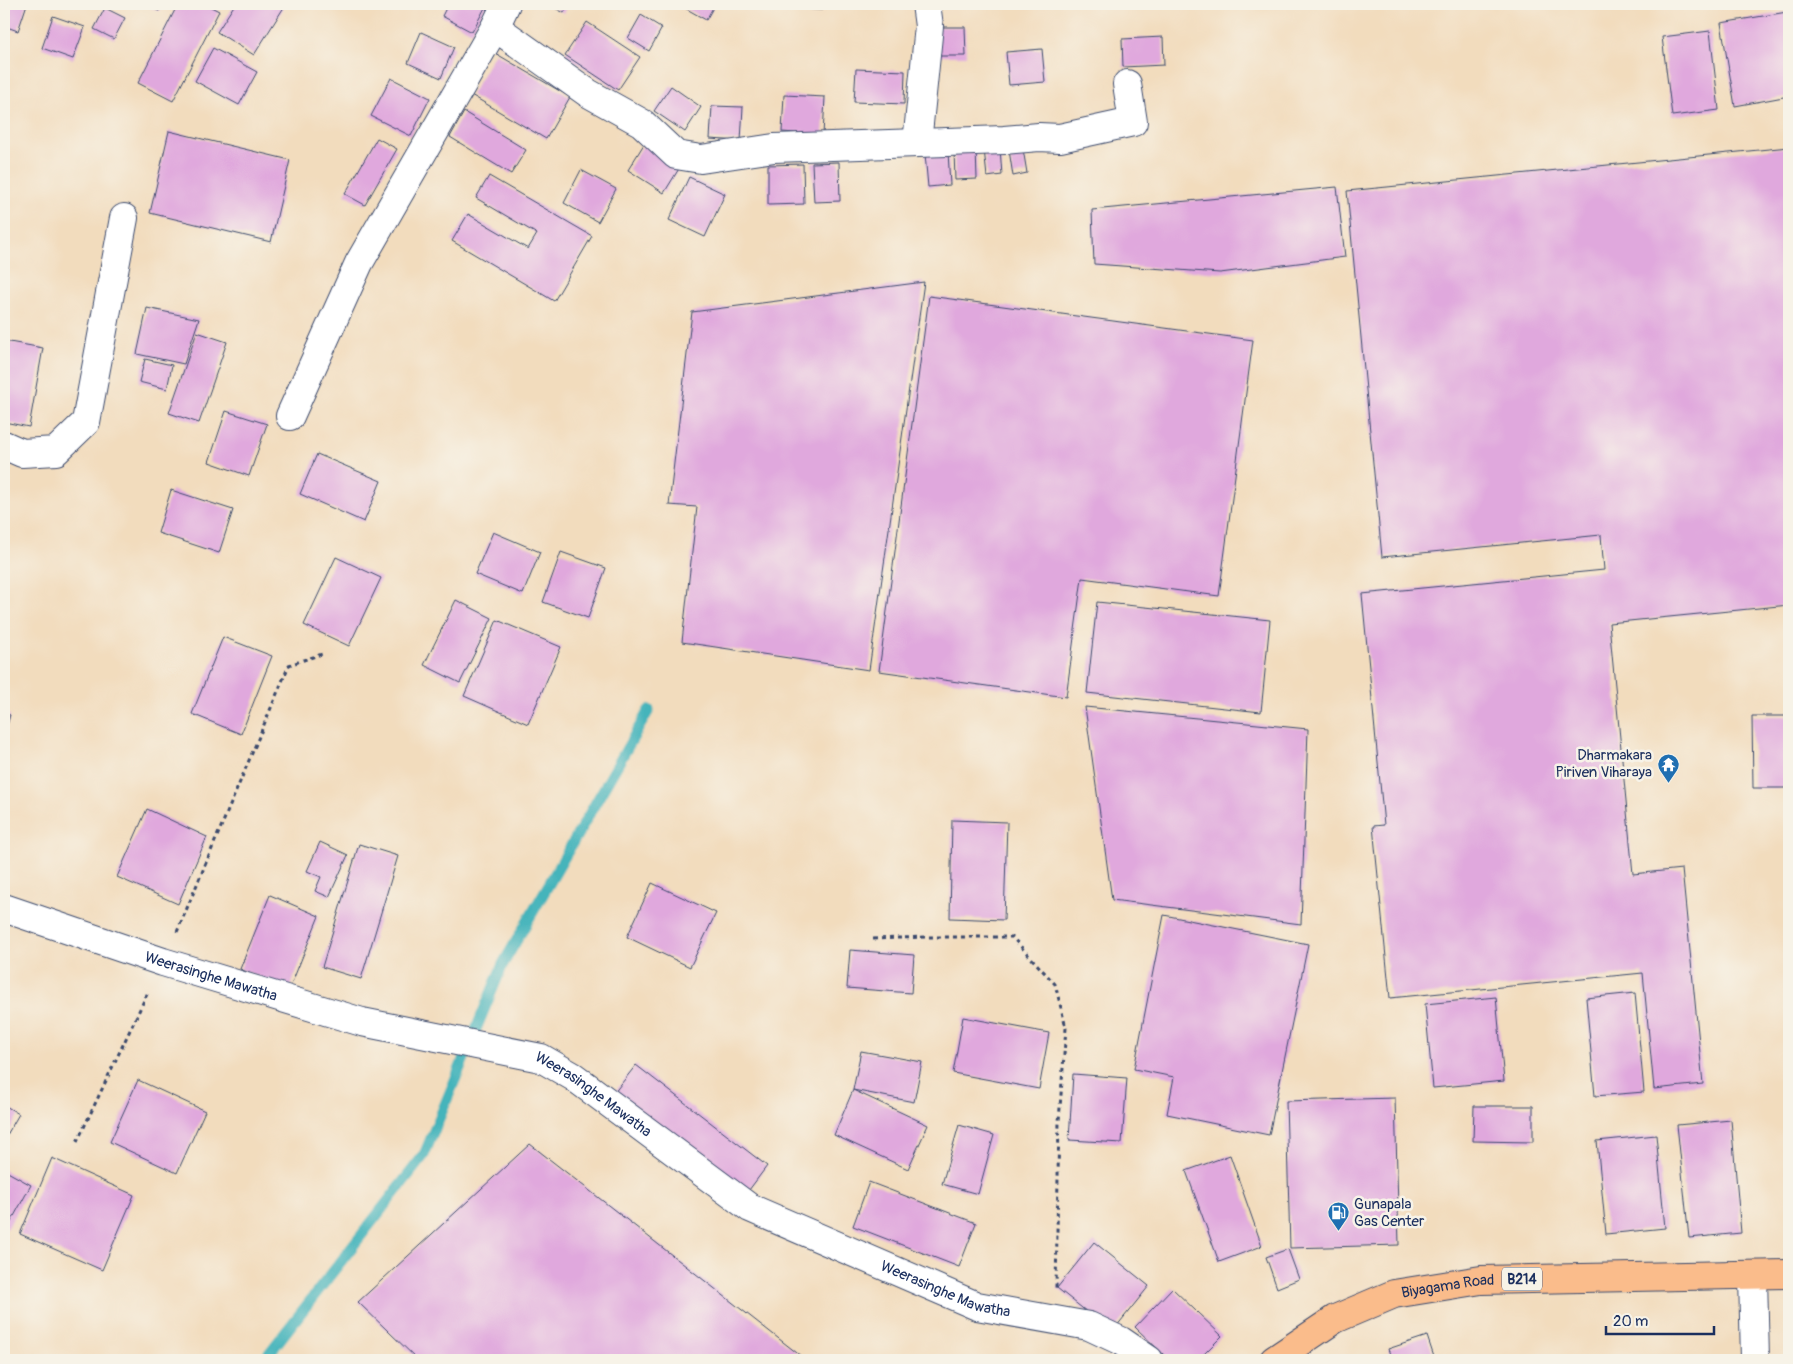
<svg xmlns="http://www.w3.org/2000/svg" width="1793" height="1364" viewBox="0 0 1793 1364" font-family="Pangolin,sans-serif">
<rect width="100%" height="100%" fill="#f7f3e8"/>
<filter id="ink" filterUnits="userSpaceOnUse"><feTurbulence type="fractalNoise" baseFrequency=".02" numOctaves="2"/><feDisplacementMap in="SourceGraphic" scale="10" xChannelSelector="R" yChannelSelector="G"/><feConvolveMatrix kernelMatrix="1 2 1 2 8 2 1 2 1" color-interpolation-filters="sRGB"/></filter>
<filter id="wash" filterUnits="userSpaceOnUse"><feTurbulence type="fractalNoise" baseFrequency=".0096" numOctaves="4" result="noise"/><feDisplacementMap in="SourceGraphic" scale="20" xChannelSelector="R" yChannelSelector="G"/><feGaussianBlur stdDeviation="1.12" result="paint"/><feColorMatrix in="noise" values="0 0 0 0 0 0 0 0 0 0 0 0 0 0 0 0 0 1.4 0 .05"/><feComposite in="paint" operator="in"/></filter>
<g filter="url(#wash)">
<rect width="100%" height="100%" fill="#f2dcbd"/>
<g fill="none" stroke-linecap="round" stroke-linejoin="round">
<path stroke="#44b4bb" stroke-width="11" d="M264,1360L424,1155L503,964L649,710"/>
</g>
<g id="blocks">
<path fill="#e0a8dd" d="M4,4H27L18,31L4,26Z
M143,4H162L159,11Z
M178,4H205L219,11L173,101L138,83Z
M235,4H286L254,55L217,32Z
M448,4H487L472,32L442,16Z
M548,4H569L564,13Z
M678,4H715L706,20Z
M795,4H824L823,10L795,9Z
M105,8L125,18L114,39L94,29Z
M1787,12L1789,23V96L1735,106L1721,23Z
M641,15L662,28L649,51L628,38Z
M53,16L85,27L73,59L42,48Z
M587,22L640,57L618,90L565,55Z
M939,27H965L966,56H938Z
M1710,31L1719,110L1672,116L1662,37Z
M421,32L454,47L441,78L408,63Z
M1163,37L1164,65L1123,67L1122,39Z
M213,48L257,72L239,105L195,81Z
M1042,49L1045,82L1009,85L1006,52Z
M495,53L570,97L546,139L471,95Z
M856,69L905,71L904,104L854,102Z
M391,78L430,98L411,136L371,116Z
M671,86L701,107L685,132L654,111Z
M784,95L825,97L823,135L782,132Z
M712,106L743,107L741,141L710,139Z
M464,112L526,150L511,174L450,137Z
M169,131L290,160L271,242L150,213Z
M377,138L397,149L365,205L345,194Z
M644,144L680,167L664,193L628,170Z
M1789,147V605L1609,623L1633,874L1682,869L1703,1084L1654,1089L1643,973L1390,998L1373,826L1384,825L1362,594L1604,570L1601,535L1382,557L1347,191Z
M1000,148L1002,175L987,177L984,149Z
M976,149L977,179L955,180L954,151Z
M1023,149L1027,173L1013,176L1009,150Z
M948,152L950,185L928,187L925,154Z
M839,162L840,201L814,202L812,163Z
M803,164L804,204L768,205V165Z
M581,170L616,189L598,222L564,203Z
M489,176L592,236L554,301L452,241L468,214L528,249L537,234L476,198Z
M689,177L725,194L705,237L669,220Z
M1337,187L1345,257L1220,273L1094,264L1092,210Z
M924,282L869,670L682,642L697,507L669,505L692,312Z
M929,296L1253,340L1219,596L1082,578L1066,697L879,671Z
M147,308L199,319L184,364L137,354Z
M197,332L227,342L199,423L169,413Z
M4,341L43,348L29,427L4,422Z
M145,359L172,365L167,389L139,382Z
M226,411L267,424L249,476L209,462Z
M317,454L381,481L364,522L300,494Z
M171,490L233,510L219,553L158,533Z
M493,532L540,552L523,594L475,574Z
M561,552L606,568L588,618L543,602Z
M336,557L381,578L349,646L304,625Z
M456,600L492,618L460,683L424,665Z
M1097,602L1270,620L1261,712L1087,693Z
M497,620L561,647L528,724L464,696Z
M223,637L272,656L241,734L192,714Z
M1085,707L1308,729L1301,924L1112,900Z
M4,713L10,715L4,736Z
M1752,716H1789V788H1753Z
M147,809L207,837L178,904L117,877Z
M952,820L1007,822L1004,920L950,918Z
M320,842L348,855L329,897L315,891L321,877L307,871Z
M359,844L398,856L361,979L322,967Z
M652,883L716,913L690,967L627,937Z
M270,895L319,916L289,990L240,969Z
M1164,915L1308,944L1269,1135L1167,1114L1174,1077L1134,1069Z
M850,950L914,955L911,993L847,988Z
M1635,993L1644,1092L1595,1096L1586,998Z
M1496,997L1504,1081L1433,1088L1425,1004Z
M963,1017L1049,1033L1039,1089L953,1073Z
M861,1051L922,1062L914,1102L853,1090Z
M636,1065L767,1166L746,1194L614,1093Z
M1073,1074L1127,1078L1122,1143L1069,1140Z
M138,1080L205,1111L177,1173L110,1142Z
M853,1090L928,1125L908,1169L834,1135Z
M1395,1098L1399,1245L1290,1248L1286,1101Z
M4,1105L19,1114L4,1140Z
M1474,1106H1533V1142L1473,1141Z
M1731,1120L1741,1233L1689,1238L1677,1125Z
M959,1125L994,1135L978,1194L942,1184Z
M1656,1135L1665,1228L1606,1234L1597,1141Z
M530,1144L806,1360H418L358,1302Z
M1230,1155L1262,1246L1219,1262L1186,1171Z
M52,1158L134,1195L102,1270L20,1234Z
M4,1170L31,1185L7,1229L4,1228Z
M869,1182L976,1223L959,1267L853,1226Z
M1094,1242L1149,1286L1112,1332L1057,1288Z
M1288,1249L1299,1279L1277,1288L1266,1257Z
M1172,1288L1222,1336L1198,1360H1169L1135,1327Z
M1427,1336L1435,1360H1392L1388,1349Z"/>
</g>
</g>
<g filter="url(#ink)">
<use href="#blocks" fill-opacity="0" stroke="#3b496c" stroke-width="1"/>
<g fill="none" stroke-linecap="round" stroke-linejoin="round">
<defs>
<g id="minor">
<path d="M495,27L588,93L642,123L676,155L701,159L774,148L1004,140L1039,137L1060,138L1133,122L1127,84"/>
<path d="M917,143L929,26L926,4"/>
<path d="M290,416L359,263L495,27L506,4"/>
<path d="M4,445L22,453L56,451L86,422L124,218"/>
<path id="s1" d="M4,908L163,962L362,1022L541,1058L574,1077L750,1208L977,1306L1089,1326L1121,1341L1149,1360"/>
<path d="M1753,1276L1755,1360"/>
</g>
<g id="primary">
<path id="s2" d="M1274,1360L1335,1319L1394,1294L1481,1280L1789,1274"/>
</g>
</defs>
<use href="#minor" stroke="#3b496c" stroke-width="30"/>
<use href="#primary" stroke="#3b496c" stroke-width="30"/>
<path stroke="#3b496c" stroke-width="3" stroke-dasharray="4 4" stroke-linecap="butt" d="M177,932L289,665L322,654
M873,939L926,937H1012L1055,984L1066,1028L1059,1121L1056,1288
M77,1142L148,992"/>
<use href="#minor" stroke="#fff" stroke-width="28"/>
<use href="#primary" stroke="#fabc8b" stroke-width="28"/>
</g>
</g>
<defs>
<symbol id="temple-pin" viewBox="-11 -11 22 30"><path d="M0 17L-7.5 6A9.5 9.5 0 1 1 7.5 6Z" fill="#1f6fb2" stroke="#f7f3e8"/><path d="M0-6L5-2H3V0L6.5 2.5H4V6H1.5V3h-3V6H-4V2.5H-6.5L-3 0V-2H-5Z" fill="#fff"/></symbol>
<symbol id="fuel-pin" viewBox="-11 -11 22 30"><path d="M0 17L-7.5 6A9.5 9.5 0 1 1 7.5 6Z" fill="#1f6fb2" stroke="#f7f3e8"/><path d="M-5.5-6h7V0h2V4h1.3V-2.5L3-4.5l.8-.8L6-3V5H2.5V1h-1V6h-7ZM-4.2-4.7v3.2H.2V-4.7Z" fill="#fff"/></symbol>
</defs>
<g fill-rule="evenodd">
<use href="#temple-pin" x="1656" y="752" width="25" height="34"/>
<use href="#fuel-pin" x="1326" y="1200" width="25" height="34"/>
</g>
<g text-anchor="middle" dominant-baseline="central" stroke-width="5" stroke-linejoin="round" paint-order="stroke">
<rect fill="#f7f3e8" stroke="#5d6a87" stroke-width="1" x="1502" y="1267.5" width="40" height="23" rx="4"/>
<g font-size="14" font-weight="bold" fill="#1b2f5e">
<text x="1522" y="1279">B214</text>
</g>
<g font-size="15" fill="#1b2f5e" stroke="#f7f3e8" text-anchor="end">
<text x="1652" y="755">Dharmakara<tspan x="1652" dy="17">Piriven Viharaya</tspan></text>
<text x="1354" y="1204" text-anchor="start">Gunapala<tspan x="1354" dy="17">Gas Center</tspan></text>
</g>
<g font-size="15" fill="#1b2f5e" stroke="#f7f3e8">
<text stroke="none"><textPath href="#s1" startOffset="218">Weerasinghe Mawatha</textPath></text>
<text stroke="none"><textPath href="#s1" startOffset="622">Weerasinghe Mawatha</textPath></text>
<text stroke="none"><textPath href="#s2" startOffset="192">Biyagama Road</textPath></text>
<text stroke="none"><textPath href="#s1" startOffset="1028">Weerasinghe Mawatha</textPath></text>
</g>
</g>
<rect width="1793" height="1364" fill="none" stroke="#f7f3e8" stroke-width="20"/>
<path d="M1606 1326v8h108v-8" fill="none" stroke="#1b2f5e" stroke-width="2.5"/>
<text x="1613" y="1326" font-size="15" fill="#1b2f5e" stroke="#f7f3e8" stroke-width="4" paint-order="stroke">20 m</text>
</svg>
